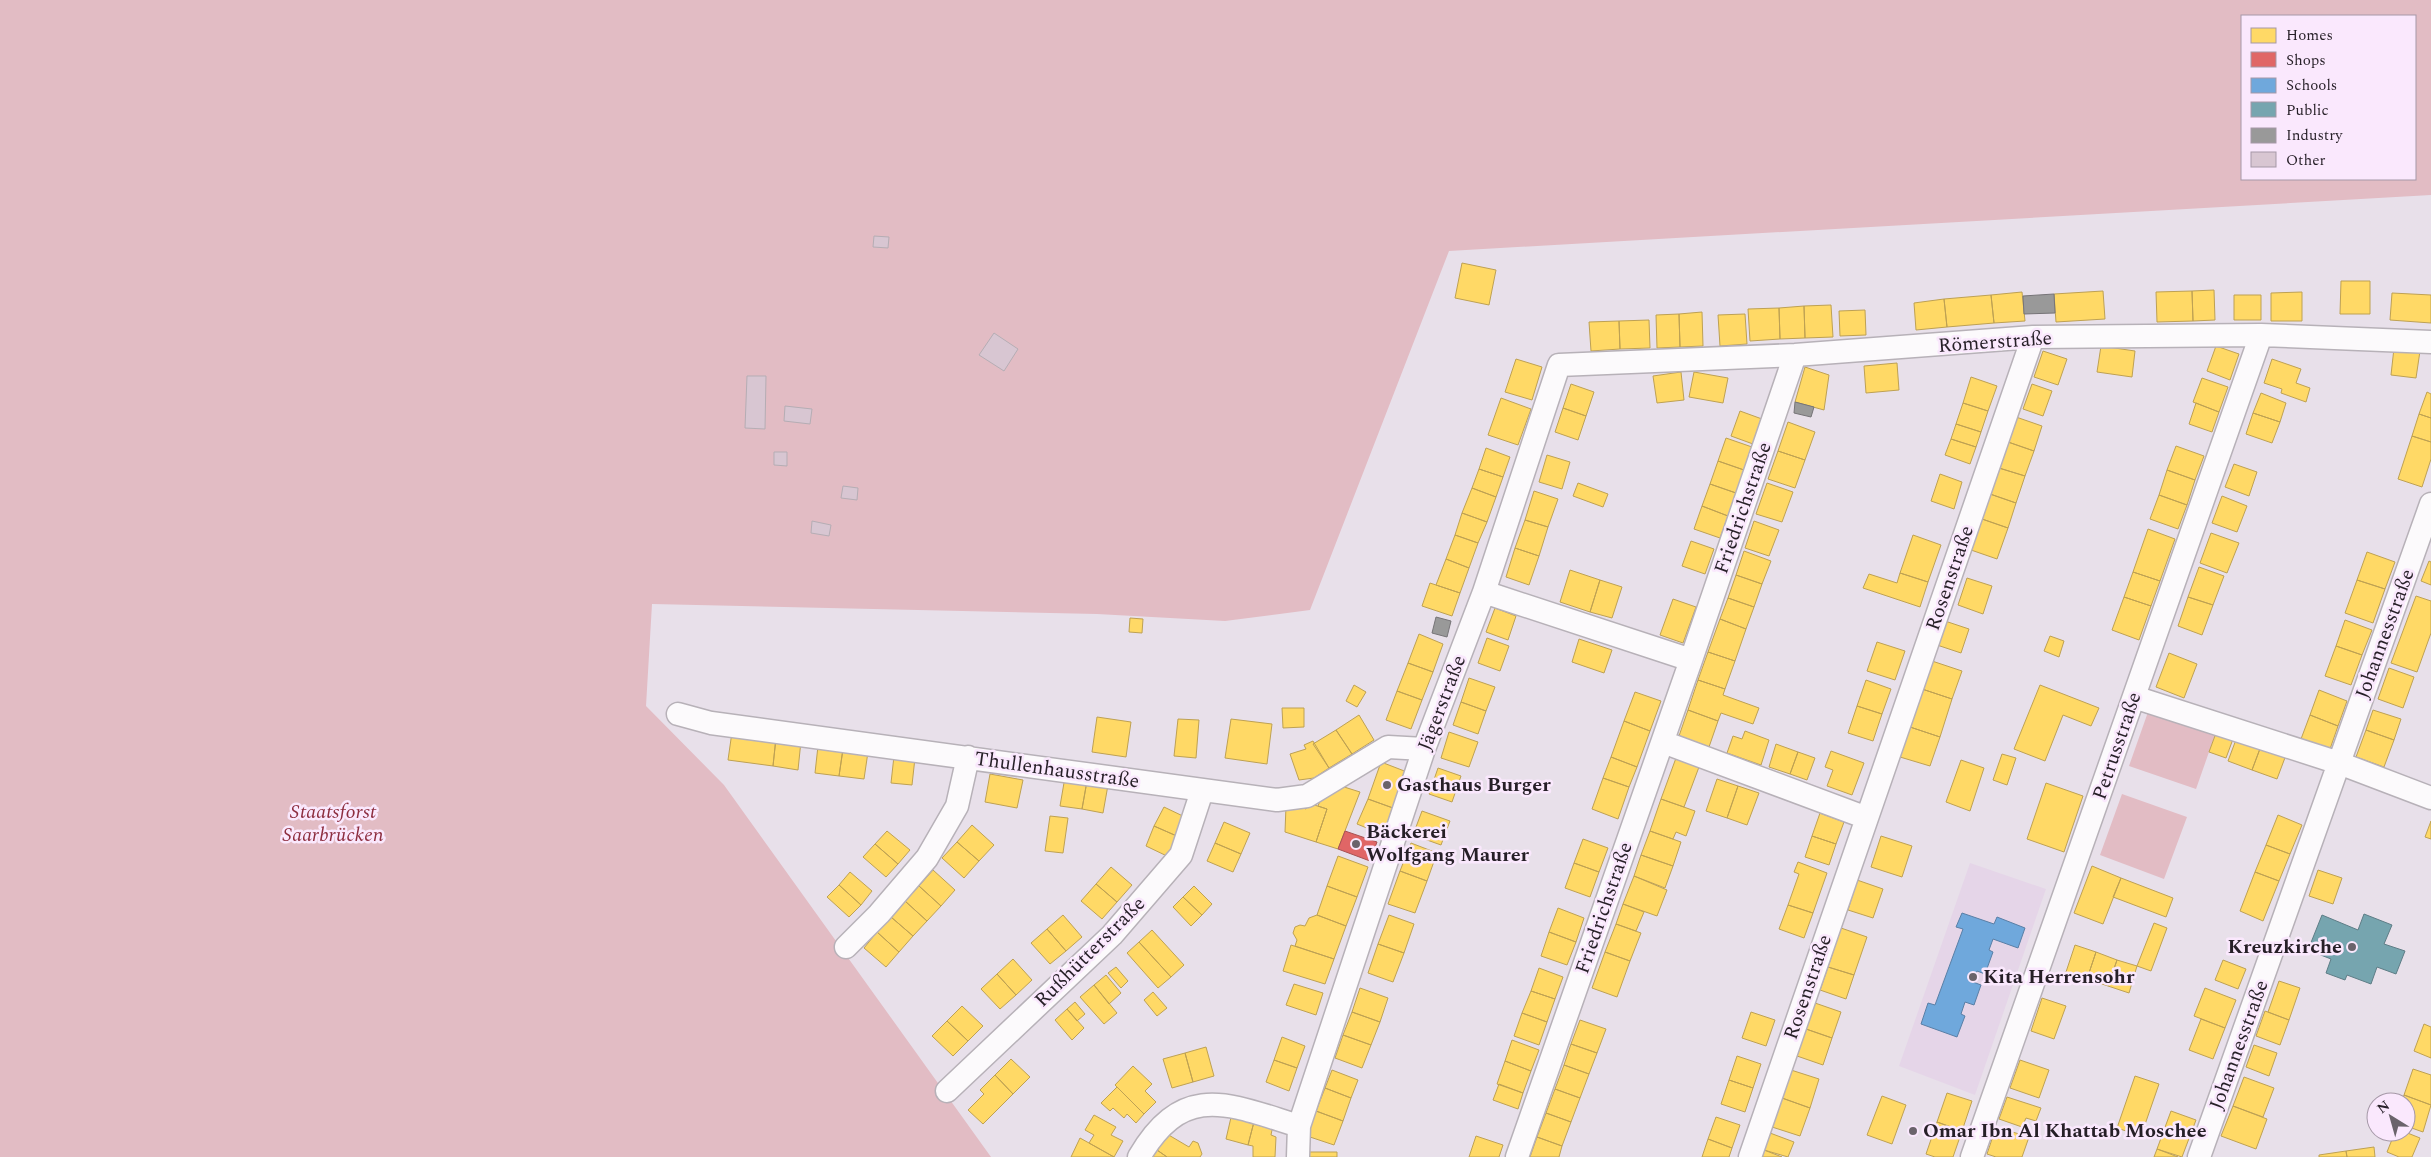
<svg xmlns="http://www.w3.org/2000/svg" width="2431" height="1157" viewBox="0 0 2431 1157" font-family="Spectral,serif">
<rect width="100%" height="100%" fill="#e8e0ea"/>
<path fill="#e5d5e8" d="M1970,863L2046,889L1975,1095L1899,1066Z"/>
<path fill="#e2bcc4" fill-rule="evenodd" d="M0,0H2431V195L1449,251L1310,610L1225,621L1097,614L652,604L646,706L724,785L991,1157H0ZM2242,16H2415V179H2242Z
M2148,712L2215,735L2196,789L2129,766Z
M2122,794L2187,817L2164,879L2100,855Z"/>
<path fill="#ffd966" stroke="#bea153" d="M1462,263L1496,270L1489,305L1455,298Z
M2341,281H2370V314H2340Z
M2214,290L2215,320L2193,321L2192,291Z
M2103,291L2105,319L2056,322L2054,294Z
M2192,291L2193,321L2157,322L2156,292Z
M2022,292L2025,321L1994,323L1991,295Z
M2302,292V321H2271V293Z
M2392,293L2431,295V323L2390,320Z
M1991,295L1994,323L1947,327L1944,299Z
M2234,295H2261V320H2234Z
M1944,299L1947,327L1916,330L1914,303Z
M1831,305L1833,337L1805,338L1804,306Z
M1804,306L1805,338L1780,339L1779,308Z
M1779,308L1780,339L1750,341L1748,309Z
M1865,310L1866,335L1840,336L1839,311Z
M1702,312L1703,346L1680,347L1679,314Z
M1679,314L1680,347L1657,348L1656,315Z
M1745,314L1747,344L1720,346L1718,315Z
M1649,320L1650,348L1620,349L1619,321Z
M1619,321L1620,349L1591,351L1589,322Z
M2101,346L2135,351L2132,377L2097,372Z
M2216,346L2239,354L2230,380L2207,371Z
M2394,348L2420,351L2416,378L2391,375Z
M2043,351L2067,359L2058,385L2034,377Z
M1516,359L1542,367L1532,400L1505,392Z
M2272,359L2301,369L2296,383L2310,388L2306,402L2281,393L2282,389L2264,383Z
M1897,363L1899,390L1866,393L1864,366Z
M1805,367L1829,375L1824,410L1795,402Z
M1681,372L1684,400L1657,403L1653,376Z
M1694,372L1728,378L1723,403L1689,397Z
M1971,377L1997,386L1988,411L1963,403Z
M2202,378L2228,387L2219,412L2193,402Z
M1571,384L1594,392L1586,416L1563,408Z
M2032,384L2052,391L2043,416L2023,409Z
M2427,392L2431,394V418L2419,414Z
M2261,393L2286,403L2280,422L2253,413Z
M1501,398L1531,409L1518,445L1488,435Z
M1963,403L1988,411L1981,432L1956,424Z
M2196,403L2219,412L2212,432L2189,424Z
M1563,408L1586,416L1578,440L1555,432Z
M1740,411L1762,419L1753,444L1731,436Z
M2253,413L2280,422L2272,443L2246,434Z
M2419,414L2431,418V442L2412,436Z
M2016,417L2042,426L2034,451L2008,442Z
M1788,422L1815,432L1805,460L1778,451Z
M1956,424L1981,432L1976,447L1951,439Z
M2412,436L2431,442V459L2422,487L2398,479Z
M1726,438L1752,447L1744,470L1718,461Z
M1951,439L1976,447L1970,464L1945,455Z
M2008,442L2034,451L2025,476L1999,468Z
M2176,446L2204,456L2195,480L2167,470Z
M1486,448L1510,457L1503,477L1479,469Z
M1778,451L1805,460L1795,488L1768,479Z
M1547,455L1570,462L1562,489L1539,482Z
M1718,461L1744,470L1736,493L1710,484Z
M2234,464L2257,472L2249,496L2225,487Z
M1999,468L2025,476L2016,503L1990,494Z
M1479,469L1503,477L1496,497L1472,488Z
M2167,470L2195,480L2187,505L2159,495Z
M1940,474L1962,482L1954,509L1931,501Z
M1578,483L1608,494L1603,507L1573,496Z
M1767,483L1793,492L1782,522L1756,514Z
M1710,484L1736,493L1728,516L1702,506Z
M1472,488L1496,497L1487,522L1462,513Z
M1534,491L1558,499L1548,527L1525,520Z
M1990,494L2016,503L2008,528L1982,519Z
M2159,495L2187,505L2178,529L2150,519Z
M2222,496L2247,506L2237,532L2212,523Z
M1702,506L1728,516L1720,538L1694,529Z
M1462,513L1487,522L1478,543L1455,535Z
M1982,519L2008,528L1997,559L1971,550Z
M1525,520L1548,527L1539,556L1515,548Z
M1754,521L1779,530L1769,556L1745,548Z
M2148,529L2175,539L2160,581L2133,572Z
M2211,533L2239,543L2227,573L2200,563Z
M1455,535L1478,543L1469,568L1446,559Z
M1913,535L1941,545L1928,582L1900,573Z
M1691,541L1714,549L1705,574L1682,566Z
M1515,548L1539,556L1529,585L1506,577Z
M1744,551L1771,561L1762,584L1736,575Z
M2367,552L2395,562L2385,589L2357,580Z
M1446,559L1469,568L1460,593L1436,585Z
M2429,561L2431,562V585L2421,581Z
M2199,567L2224,576L2213,605L2188,597Z
M1570,570L1600,580L1590,612L1560,602Z
M2133,572L2160,581L2151,606L2124,597Z
M1900,573L1928,582L1920,607L1863,588L1869,574L1897,583Z
M1736,575L1762,584L1754,607L1728,598Z
M1967,578L1992,586L1983,614L1958,605Z
M1600,580L1622,587L1612,618L1590,612Z
M2357,580L2385,589L2373,623L2345,613Z
M1430,583L1460,593L1452,616L1422,606Z
M2416,596L2431,601V633L2417,672L2391,663Z
M2124,597L2151,606L2139,640L2112,630Z
M2188,597L2213,605L2202,635L2178,626Z
M1728,598L1754,607L1746,629L1720,619Z
M1673,599L1696,607L1683,643L1660,635Z
M1495,608L1516,616L1508,640L1486,632Z
M1130,618L1143,619L1142,633L1129,632Z
M1720,619L1746,629L1735,661L1708,652Z
M2345,620L2372,630L2362,655L2336,646Z
M1945,621L1969,629L1961,653L1937,645Z
M1419,634L1443,644L1433,672L1408,663Z
M2050,636L2064,641L2059,657L2044,651Z
M1487,638L1509,646L1500,671L1478,663Z
M1579,639L1612,650L1604,673L1572,662Z
M1877,642L1905,651L1895,680L1867,671Z
M2336,646L2362,655L2351,685L2325,676Z
M1708,652L1735,661L1725,689L1698,680Z
M2169,653L2197,664L2184,698L2156,687Z
M1932,661L1962,671L1952,699L1922,689Z
M1408,663L1433,672L1422,700L1397,691Z
M2389,668L2414,677L2403,708L2378,699Z
M1469,678L1495,687L1486,711L1461,702Z
M1698,680L1725,689L1723,695L1759,708L1753,724L1721,713L1718,721L1688,710Z
M1866,680L1891,689L1882,714L1857,706Z
M1354,685L1366,692L1357,707L1346,701Z
M2040,685L2099,708L2091,726L2063,715L2045,761L2014,749Z
M1922,689L1952,699L1940,737L1910,727Z
M2319,690L2347,701L2338,726L2310,715Z
M1397,691L1422,700L1411,729L1386,720Z
M1635,692L1661,701L1650,731L1624,721Z
M1461,702L1486,711L1478,734L1453,725Z
M1857,706L1882,714L1873,741L1848,733Z
M1282,708H1304V727L1283,728Z
M1688,710L1718,721L1709,747L1679,736Z
M2373,710L2401,719L2394,740L2366,730Z
M1359,715L1374,740L1352,754L1336,730Z
M2310,715L2338,726L2330,749L2301,739Z
M1097,717L1131,722L1126,757L1092,752Z
M1178,719L1199,720L1196,758L1174,756Z
M1231,719L1272,724L1267,764L1225,758Z
M1624,721L1650,731L1637,767L1611,757Z
M1910,727L1940,737L1930,766L1900,757Z
M1336,730L1352,754L1329,768L1313,744Z
M2366,730L2394,740L2384,767L2356,757Z
M1745,731L1769,740L1761,765L1727,753L1733,736L1742,739Z
M732,732L776,738L773,766L728,760Z
M1449,732L1478,742L1469,767L1441,758Z
M2216,733L2233,739L2226,758L2209,752Z
M2237,737L2261,746L2252,770L2228,761Z
M776,738L801,741L798,770L773,766Z
M1313,741L1329,768L1314,778L1299,780L1290,754L1306,749L1304,745Z
M1776,744L1798,752L1790,774L1769,767Z
M818,746L843,749L839,776L815,773Z
M2261,746L2286,755L2277,779L2252,770Z
M843,749L868,752L864,779L839,776Z
M1831,751L1864,763L1852,795L1827,786L1833,770L1825,767Z
M1798,752L1815,758L1807,780L1790,774Z
M2002,754L2016,758L2007,785L1993,780Z
M894,756L915,758L912,785L891,783Z
M1611,757L1637,767L1629,787L1603,778Z
M1676,758L1699,767L1684,807L1661,799Z
M1961,760L1984,768L1970,811L1946,802Z
M1381,762L1407,772L1393,808L1368,799Z
M1438,768L1461,776L1452,802L1429,794Z
M990,774L1023,780L1017,808L985,802Z
M1065,777L1087,781L1082,809L1060,806Z
M1603,778L1629,787L1618,819L1592,809Z
M1717,779L1738,786L1727,818L1706,811Z
M1087,781L1108,785L1103,813L1082,809Z
M2046,783L2083,796L2064,852L2027,839Z
M1341,786L1360,792L1338,849L1316,842L1327,809L1318,806L1321,798Z
M1738,786L1759,793L1747,825L1727,818Z
M1368,799L1393,808L1384,835L1357,824Z
M1661,799L1695,811L1686,836L1676,832L1673,839L1650,831Z
M1308,803L1327,809L1316,842L1285,832L1286,806L1296,809L1297,806L1306,809Z
M1164,807L1187,818L1179,837L1154,826Z
M1422,811L1450,821L1441,845L1413,835Z
M1820,813L1844,822L1836,844L1812,836Z
M2278,815L2302,825L2290,854L2266,845Z
M1050,816L1068,818L1063,853L1045,851Z
M2431,821V839L2425,837Z
M1224,822L1250,833L1241,854L1215,843Z
M972,825L994,845L979,861L957,842Z
M1154,826L1179,837L1169,857L1146,846Z
M887,831L910,850L898,864L875,844Z
M1650,831L1681,842L1673,866L1641,855Z
M1812,836L1836,844L1829,865L1805,857Z
M1881,836L1912,846L1902,877L1871,867Z
M1583,839L1608,848L1599,872L1574,863Z
M957,842L979,861L964,878L942,858Z
M1215,843L1241,854L1233,872L1207,861Z
M1411,843L1437,853L1427,881L1400,871Z
M875,844L898,864L886,877L863,857Z
M2266,845L2290,854L2279,881L2255,872Z
M1641,855L1673,866L1665,888L1634,876Z
M1338,856L1368,867L1357,897L1327,886Z
M1798,862L1827,873L1813,913L1788,905L1799,874L1794,872Z
M1574,863L1599,872L1590,897L1565,888Z
M2092,866L2121,878L2103,924L2074,913Z
M1111,867L1132,885L1117,902L1096,884Z
M933,870L955,890L941,906L919,886Z
M2318,870L2342,878L2333,904L2309,896Z
M1400,871L1427,881L1415,913L1388,904Z
M850,872L872,891L861,905L839,885Z
M2255,872L2279,881L2263,921L2240,911Z
M1634,876L1667,890L1657,916L1623,904Z
M2121,878L2173,898L2166,917L2113,897Z
M1857,880L1883,889L1873,918L1848,910Z
M1096,884L1117,902L1102,919L1081,901Z
M839,885L861,905L849,917L827,897Z
M919,886L941,906L927,921L905,901Z
M1194,886L1212,904L1202,915L1183,897Z
M1327,886L1357,897L1346,926L1317,915Z
M1183,897L1202,915L1191,926L1173,907Z
M905,901L927,921L913,936L891,917Z
M1623,904L1644,912L1636,931L1616,924Z
M1788,905L1813,913L1804,938L1779,929Z
M1558,908L1584,918L1576,942L1549,932Z
M1063,915L1082,937L1066,951L1047,929Z
M1317,915L1346,926L1334,959L1295,946L1297,940L1293,933L1295,927L1300,925L1305,926L1309,918Z
M1389,915L1414,924L1404,953L1378,944Z
M891,917L913,936L899,952L877,932Z
M2154,923L2167,928L2151,971L2137,966Z
M1616,924L1641,933L1630,961L1605,952Z
M1841,928L1867,937L1854,975L1828,967Z
M1047,929L1066,951L1050,964L1031,943Z
M1152,930L1184,965L1171,977L1139,942Z
M877,932L899,952L886,967L864,948Z
M1549,932L1576,942L1567,965L1541,956Z
M1139,942L1171,977L1158,988L1127,953Z
M1378,944L1404,953L1393,982L1368,973Z
M1291,945L1334,959L1325,984L1283,971Z
M2075,945L2096,952L2087,979L2066,972Z
M1605,952L1630,961L1617,997L1592,988Z
M2096,952L2117,960L2108,986L2087,979Z
M1013,959L1032,980L1016,995L997,974Z
M2117,960L2137,966L2129,993L2108,986Z
M2223,960L2246,969L2238,989L2215,980Z
M1116,967L1128,981L1121,988L1108,973Z
M1828,967L1854,975L1846,999L1820,990Z
M1539,968L1563,977L1555,999L1531,991Z
M997,974L1016,995L1000,1009L981,989Z
M1106,975L1121,993L1109,1004L1094,985Z
M2279,981L2300,988L2289,1020L2268,1012Z
M1294,984L1323,993L1316,1015L1286,1005Z
M1094,985L1117,1013L1104,1024L1080,997Z
M1360,988L1388,998L1380,1022L1352,1012Z
M2205,988L2236,1000L2225,1028L2194,1016Z
M1531,991L1555,999L1547,1022L1522,1013Z
M1153,992L1167,1008L1157,1016L1144,1000Z
M2042,998L2066,1006L2054,1039L2031,1031Z
M1075,1002L1085,1014L1077,1021L1067,1009Z
M1815,1003L1841,1012L1832,1038L1806,1029Z
M962,1006L983,1026L968,1041L947,1021Z
M1067,1009L1084,1028L1072,1040L1055,1020Z
M2265,1011L2289,1020L2280,1045L2256,1036Z
M1352,1012L1380,1022L1371,1045L1343,1035Z
M1751,1012L1775,1020L1766,1046L1742,1038Z
M1522,1013L1547,1022L1539,1045L1514,1036Z
M2201,1019L2225,1028L2213,1059L2189,1050Z
M1580,1020L1606,1029L1597,1053L1571,1044Z
M947,1021L968,1041L953,1056L932,1036Z
M2424,1024L2431,1027V1058L2414,1051Z
M1806,1029L1832,1038L1823,1065L1797,1056Z
M1343,1035L1371,1045L1362,1068L1335,1058Z
M1282,1037L1305,1046L1297,1068L1274,1060Z
M1512,1040L1539,1050L1531,1071L1505,1061Z
M1571,1044L1597,1053L1589,1074L1564,1065Z
M2254,1045L2277,1053L2269,1076L2246,1067Z
M1206,1047L1214,1076L1193,1082L1185,1053Z
M1185,1053L1193,1082L1172,1088L1163,1059Z
M1737,1056L1761,1064L1753,1088L1729,1080Z
M1011,1059L1030,1077L1013,1094L995,1075Z
M1274,1060L1297,1068L1289,1091L1266,1082Z
M2020,1060L2049,1070L2039,1098L2010,1088Z
M1505,1061L1531,1071L1523,1093L1497,1084Z
M1564,1065L1589,1074L1580,1098L1555,1089Z
M1133,1066L1152,1084L1145,1091L1156,1102L1144,1114L1115,1085Z
M2413,1069L2431,1075V1105L2404,1095Z
M1332,1070L1358,1080L1351,1098L1325,1088Z
M1791,1070L1819,1079L1810,1108L1782,1098Z
M995,1075L1013,1094L983,1124L968,1110L984,1094L980,1090Z
M2135,1076L2159,1084L2141,1136L2117,1128Z
M2244,1077L2274,1088L2263,1117L2233,1106Z
M1729,1080L1753,1088L1745,1112L1721,1104Z
M1499,1084L1523,1093L1518,1109L1493,1100Z
M1117,1087L1144,1114L1136,1123L1127,1114L1124,1118L1113,1108L1110,1111L1101,1103Z
M1325,1088L1351,1098L1343,1121L1316,1111Z
M1555,1089L1580,1098L1571,1122L1546,1113Z
M1947,1093L1972,1101L1962,1131L1937,1122Z
M2404,1095L2431,1105L2423,1132L2406,1126V1102H2402Z
M1882,1096L1906,1105L1892,1144L1867,1135Z
M2007,1097L2041,1108L2036,1121L2026,1118L2022,1127L1999,1119Z
M1782,1098L1810,1108L1800,1136L1772,1127Z
M2233,1106L2267,1119L2256,1149L2221,1136Z
M1316,1111L1343,1121L1334,1145L1307,1136Z
M2171,1111L2196,1120L2182,1157L2157,1149Z
M1232,1113L1255,1118L1248,1145L1226,1139Z
M1546,1113L1571,1122L1562,1146L1537,1137Z
M1094,1115L1116,1127L1111,1135L1123,1141L1114,1157L1089,1143L1094,1135L1085,1130Z
M1716,1117L1740,1125L1732,1148L1708,1139Z
M1255,1118L1273,1125L1271,1135L1276,1137L1275,1157H1253V1146L1248,1145Z
M1937,1122L1962,1131L1953,1157H1935L1926,1154Z
M1996,1127L2029,1137L2022,1157H1996L1987,1154Z
M2395,1132H2405L2420,1138L2412,1157H2399L2387,1152Z
M1770,1133L1794,1142L1788,1157L1764,1150Z
M1167,1134L1189,1147L1193,1141L1198,1143L1202,1154L1200,1157H1167L1157,1150Z
M1476,1136L1503,1145L1499,1157H1469Z
M1537,1137L1562,1146L1559,1157H1530Z
M1080,1138L1089,1143L1114,1157H1071Z
M1708,1139L1732,1148L1729,1157H1702Z
M2374,1147L2375,1157H2347L2346,1151Z
M2157,1149L2178,1157H2154Z
M1157,1150L1167,1157H1152Z
M1764,1150L1782,1157H1761Z
M2346,1151L2347,1157H2319V1155Z
M1309,1152H1337V1157H1309Z"/>
<path fill="#e06666" stroke="#a85153" d="M1345,831L1377,842L1370,861L1338,849Z"/>
<path fill="#6fa8dc" stroke="#597fa6" d="M1962,913L1994,924L1997,917L2025,928L2018,948L1993,939L1989,950L1993,952L1985,974L1977,971L1973,982L1981,985L1974,1005L1965,1002L1961,1014L1965,1016L1957,1037L1921,1024L1928,1003L1935,1005L1963,929L1956,927Z"/>
<path fill="#76a5af" stroke="#5e7d86" d="M2364,914L2392,925L2384,944L2405,951L2396,974L2377,967L2371,984L2347,975L2345,980L2326,973L2331,959L2308,950L2322,915L2358,930Z"/>
<path fill="#999" stroke="#767477" d="M2054,294L2055,313L2024,314L2023,296Z
M1795,402L1814,407L1811,417L1794,413Z
M1436,617L1451,621L1447,637L1432,633Z"/>
<path fill="#d8c6d2" stroke="#b5adb4" d="M874,236L889,237L888,248L873,247Z
M994,333L1018,349L1004,371L979,355Z
M747,376H766L765,429L745,428Z
M785,406L812,409L810,424L784,421Z
M774,452H787V466L774,465Z
M843,486L858,488L857,500L841,498Z
M812,521L831,525L829,536L811,533Z"/>
<g fill="none" stroke-linecap="round" stroke-linejoin="round">
<defs>
<path id="minor" d="M1484,592L1691,660
M2134,697L2339,763L2431,798
M678,714L711,723L1277,800L1307,796L1388,747L1424,749
M1663,742L1867,818
M846,947L879,914L927,858L957,806L968,757
M947,1091L1112,935L1181,855L1202,791
M1139,1157C1184,1080 1230,1105 1299,1126
M1298,1157L1299,1126L1424,749L1484,592L1559,365L1795,355L2033,337L2261,335L2431,342
M1517,1157L1691,660L1795,355
M1750,1157L2033,337
M1972,1157L2261,335
M2199,1157L2431,504"/>
</defs>
<use href="#minor" stroke="#b7b1b8" stroke-width="25"/>
<use href="#minor" stroke="#fcfafc" stroke-width="22"/>
</g>
<g fill="#6a636b" stroke="#fae8fd" stroke-width="2">
<circle cx="1387" cy="785" r="5"/>
<circle cx="1356" cy="844" r="5"/>
<circle cx="2352" cy="947" r="5"/>
<circle cx="1973" cy="977" r="5"/>
<circle cx="1913" cy="1131" r="5"/>
</g>
<g text-anchor="middle" dominant-baseline="central" stroke-width="5" stroke-linejoin="round" paint-order="stroke">
<g font-size="20" fill="#261f27" stroke="#fae8fd">
<text transform="translate(1995 342) rotate(-4)">Römerstraße</text>
<text transform="translate(1743 508) rotate(-71)">Friedrichstraße</text>
<text transform="translate(1950 578) rotate(-71)">Rosenstraße</text>
<text transform="translate(2385 634) rotate(-70)">Johannesstraße</text>
<text transform="translate(1442 703) rotate(-69)">Jägerstraße</text>
<text transform="translate(2117 746) rotate(-71)">Petrusstraße</text>
<text transform="translate(1057 770) rotate(8)">Thullenhausstraße</text>
<text transform="translate(1604 908) rotate(-71)">Friedrichstraße</text>
<text transform="translate(1090 952) rotate(-45)">Rußhütterstraße</text>
<text transform="translate(1808 987) rotate(-71)">Rosenstraße</text>
<text transform="translate(2239 1045) rotate(-70)">Johannesstraße</text>
</g>
<g font-size="20" font-weight="bold" fill="#261f27" stroke="#fae8fd" text-anchor="start">
<text x="1397" y="785">Gasthaus Burger</text>
<text x="1366" y="832">Bäckerei<tspan x="1366" dy="23">Wolfgang Maurer</tspan></text>
<text x="2342" y="947" text-anchor="end">Kreuzkirche</text>
<text x="1983" y="977">Kita Herrensohr</text>
<text x="1923" y="1131">Omar Ibn Al Khattab Moschee</text>
</g>
<g font-size="20" font-style="italic" fill="#8d2d3f" stroke="#fae8fd">
<text x="333" y="812">Staatsforst<tspan x="333" dy="23">Saarbrücken</tspan></text>
</g>
</g>
<rect x="2241" y="15" width="175" height="165" fill="#fae8fd" stroke="#a598a7"/>
<rect x="2251" y="28" width="25" height="15" fill="#ffd966" stroke="#a598a7"/>
<text x="2286" y="40" font-size="15" fill="#261f27">Homes</text>
<rect x="2251" y="52" width="25" height="15" fill="#e06666" stroke="#a598a7"/>
<text x="2286" y="65" font-size="15" fill="#261f27">Shops</text>
<rect x="2251" y="78" width="25" height="15" fill="#6fa8dc" stroke="#a598a7"/>
<text x="2286" y="90" font-size="15" fill="#261f27">Schools</text>
<rect x="2251" y="102" width="25" height="15" fill="#76a5af" stroke="#a598a7"/>
<text x="2286" y="115" font-size="15" fill="#261f27">Public</text>
<rect x="2251" y="128" width="25" height="15" fill="#999999" stroke="#a598a7"/>
<text x="2286" y="140" font-size="15" fill="#261f27">Industry</text>
<rect x="2251" y="152" width="25" height="15" fill="#d8c6d2" stroke="#a598a7"/>
<text x="2286" y="165" font-size="15" fill="#261f27">Other</text>
<g transform="translate(2391 1117) rotate(323)"><circle r="24" fill="#fae8fd" stroke="#a598a7"/>
<path d="M0-4L9 19L0 12L-9 19Z" fill="#6a636b"/>
<text y="-8" font-size="14" font-weight="bold" text-anchor="middle" fill="#261f27">N</text>
</g>
</svg>
